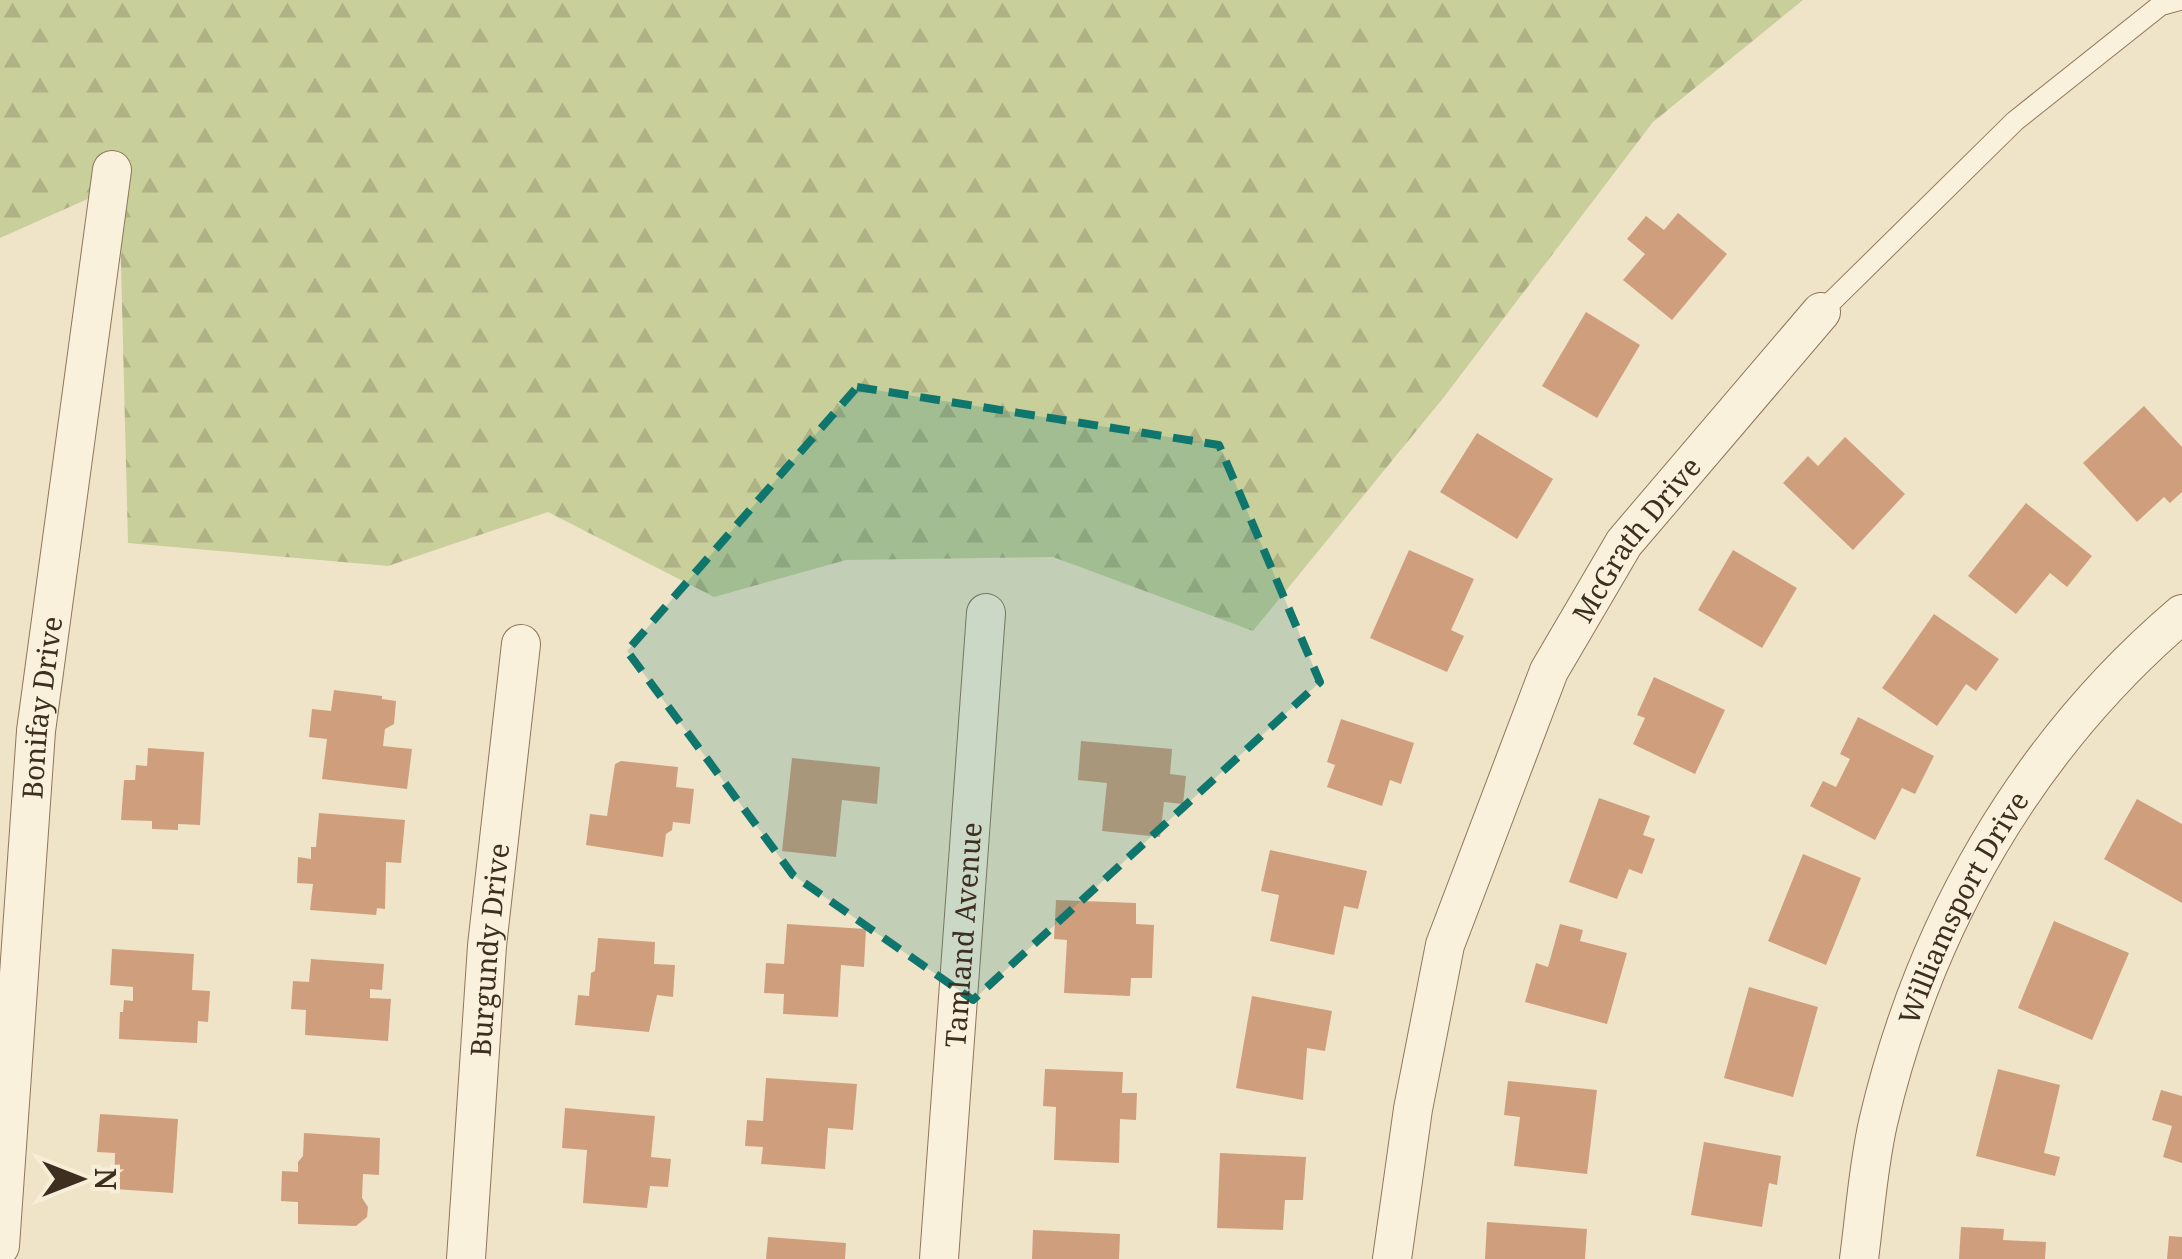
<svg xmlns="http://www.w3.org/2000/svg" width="2182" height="1259" viewBox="0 0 2182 1259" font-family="'Noto Serif',serif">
<defs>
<pattern id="forest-firs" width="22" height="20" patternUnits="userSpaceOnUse" patternTransform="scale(2.5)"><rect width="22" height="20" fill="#c9cf9b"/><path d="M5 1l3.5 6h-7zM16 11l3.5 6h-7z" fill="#aeb285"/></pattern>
</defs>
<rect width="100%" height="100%" fill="#f0e4c8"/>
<path fill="url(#forest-firs)" d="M0,0H1803L1653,122L1444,397L1253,631L1053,557L846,560L714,597L548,512L388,566L128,543L119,185L0,238Z"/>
<path fill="#cf9f7d" d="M1678,213L1727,254L1672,320L1623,280L1645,254L1627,239L1646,216L1664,230Z
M1586,312L1640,345L1597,418L1542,386Z
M2144,406L2182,447V492L2170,503L2164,497L2137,522L2083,463Z
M1477,433L1553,479L1517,539L1440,492Z
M1845,437L1905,494L1853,550L1783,483L1808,456L1818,466Z
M2026,503L2092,556L2067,587L2050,573L2016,614L1968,576Z
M1409,550L1474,579L1451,630L1464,636L1447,672L1370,638Z
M1733,550L1797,588L1762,648L1698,610Z
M1934,614L1999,659L1976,691L1966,684L1937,726L1882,688Z
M1654,677L1725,710L1695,774L1633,744L1645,718L1637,715Z
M334,690L382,696V699L396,701L394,724L385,729L383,746L412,749L407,789L322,779L327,739L309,737L312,709L331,711Z
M1858,717L1934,756L1915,794L1902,788L1875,840L1810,806L1823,781L1836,787L1850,759L1840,754Z
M1341,719L1414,743L1401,784L1390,780L1382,806L1327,787L1335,765L1327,762Z
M1081,741L1172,749L1170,774L1186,776L1183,804L1164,802L1160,837L1102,831L1107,783L1078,780Z
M148,748L204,752L200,825L178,824V830L152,829V821L121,820L124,780H135L136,765L147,766Z
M792,758L880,767L877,804L842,800L836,857L782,851Z
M621,761L678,767L676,787L694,789L690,824L673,822L672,830L666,834L663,857L586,845L590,814L607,816L615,764Z
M1599,798L1650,816L1643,835L1655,839L1642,874L1629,869L1617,899L1569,882Z
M2137,799L2182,824V903L2104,859Z
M319,813L405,820L401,863L386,862L385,909L377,908L376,915L310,910L313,884L297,883L298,857L311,859V847H316Z
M1270,850L1367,871L1358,909L1344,906L1334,955L1270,941L1279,895L1261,891Z
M1803,854L1861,878L1826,965L1768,941Z
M1056,900L1136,903V924L1154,925L1152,978H1131L1130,996L1064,993L1067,940L1054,939Z
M2054,921L2129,953L2092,1040L2018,1008Z
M787,924L866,929L864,967L841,965L838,1017L783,1014L784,994L764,993L766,963L784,964Z
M1560,924L1583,930L1580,941L1627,953L1607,1024L1525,1002L1536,963L1548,967Z
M598,938L655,942L654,964L675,965L673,997L657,995L649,1032L575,1025L578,995L589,996L591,973L595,971Z
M112,949L194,954L192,990L210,991L208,1022L198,1021L197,1043L119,1039L120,1012H123L124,1000L133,1001V987L110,985Z
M311,959L384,964L382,990L370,989V998L391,999L388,1041L305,1035L306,1010L291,1009L293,981L309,982Z
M1749,987L1818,1007L1793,1097L1724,1078Z
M1252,996L1332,1011L1325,1051L1307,1048L1303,1100L1236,1088Z
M1045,1069L1123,1072L1122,1093H1137L1136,1120L1120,1119L1119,1163L1054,1160L1056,1107L1043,1106Z
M1998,1069L2060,1085L2044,1153L2060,1157L2055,1176L1976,1156Z
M766,1078L857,1084L853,1130L828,1128L825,1169L761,1164L763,1147L745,1146L747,1120L763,1121Z
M1508,1081L1597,1090L1587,1174L1514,1166L1520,1117L1504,1115Z
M2161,1090L2182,1096V1163L2163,1157L2172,1126L2152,1120Z
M565,1108L655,1116L651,1157L671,1159L668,1187L650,1186L647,1208L583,1203L587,1150L562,1148Z
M100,1114L178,1119L173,1193L114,1189L115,1153L97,1152Z
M304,1133L380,1138L379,1175L363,1174L362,1198L368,1207L367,1217L356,1226L298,1224V1202L281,1201L282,1171L298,1172V1162L303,1156Z
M1704,1142L1781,1156L1777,1185L1769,1183L1762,1227L1691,1215Z
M1220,1153L1306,1157L1303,1200H1285L1283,1230L1217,1228Z
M1487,1222L1587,1229L1585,1259H1485Z
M1961,1227L2004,1229L2003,1240L2046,1242L2045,1259H1959Z
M1033,1230L1120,1234L1119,1259H1032Z
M2169,1236L2182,1237V1259H2167Z
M768,1237L846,1243L845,1259H766Z"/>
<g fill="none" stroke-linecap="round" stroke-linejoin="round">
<defs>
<path id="lane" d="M1821,312L2015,121L2161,5L2180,0"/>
<g id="street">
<path id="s1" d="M0,1246L36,731L112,170"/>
<path id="s2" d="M466,1259L487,946L521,644"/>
<path id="s3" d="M939,1259L986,613"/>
<path id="s4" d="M1392,1259L1413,1109L1445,945L1549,671L1624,543L1821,312"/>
<path id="s5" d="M1859,1259C1865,1214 1868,1167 1878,1123C1924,925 2027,746 2182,614"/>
</g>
</defs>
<use href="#lane" stroke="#8d765c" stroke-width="22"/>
<use href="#street" stroke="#8d765c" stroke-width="40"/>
<use href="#lane" stroke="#faf1dc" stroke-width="20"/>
<use href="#street" stroke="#faf1dc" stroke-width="38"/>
</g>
<path fill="#0f766e" fill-opacity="0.2" stroke="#0f766e" stroke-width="8" stroke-dasharray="20 12" stroke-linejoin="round" d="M857,387L1219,445L1320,682L973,1000L793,875L627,651Z"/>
<g text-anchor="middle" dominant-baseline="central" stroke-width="8" stroke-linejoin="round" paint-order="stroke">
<g font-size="28" fill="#3d2e20" stroke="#f7eed8">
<text stroke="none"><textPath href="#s4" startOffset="770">McGrath Drive</textPath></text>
<text stroke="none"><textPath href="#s1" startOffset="540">Bonifay Drive</textPath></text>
<text stroke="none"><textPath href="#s5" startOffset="370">Williamsport Drive</textPath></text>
<text stroke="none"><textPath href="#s3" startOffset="325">Tamland Avenue</textPath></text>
<text stroke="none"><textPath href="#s2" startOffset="310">Burgundy Drive</textPath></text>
</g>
</g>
<g transform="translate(80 1179) rotate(90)" stroke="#f7eed8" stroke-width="8" paint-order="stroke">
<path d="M0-8L18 38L0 25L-18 38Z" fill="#3d2e20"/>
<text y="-15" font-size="28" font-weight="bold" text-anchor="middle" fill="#3d2e20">N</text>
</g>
</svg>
